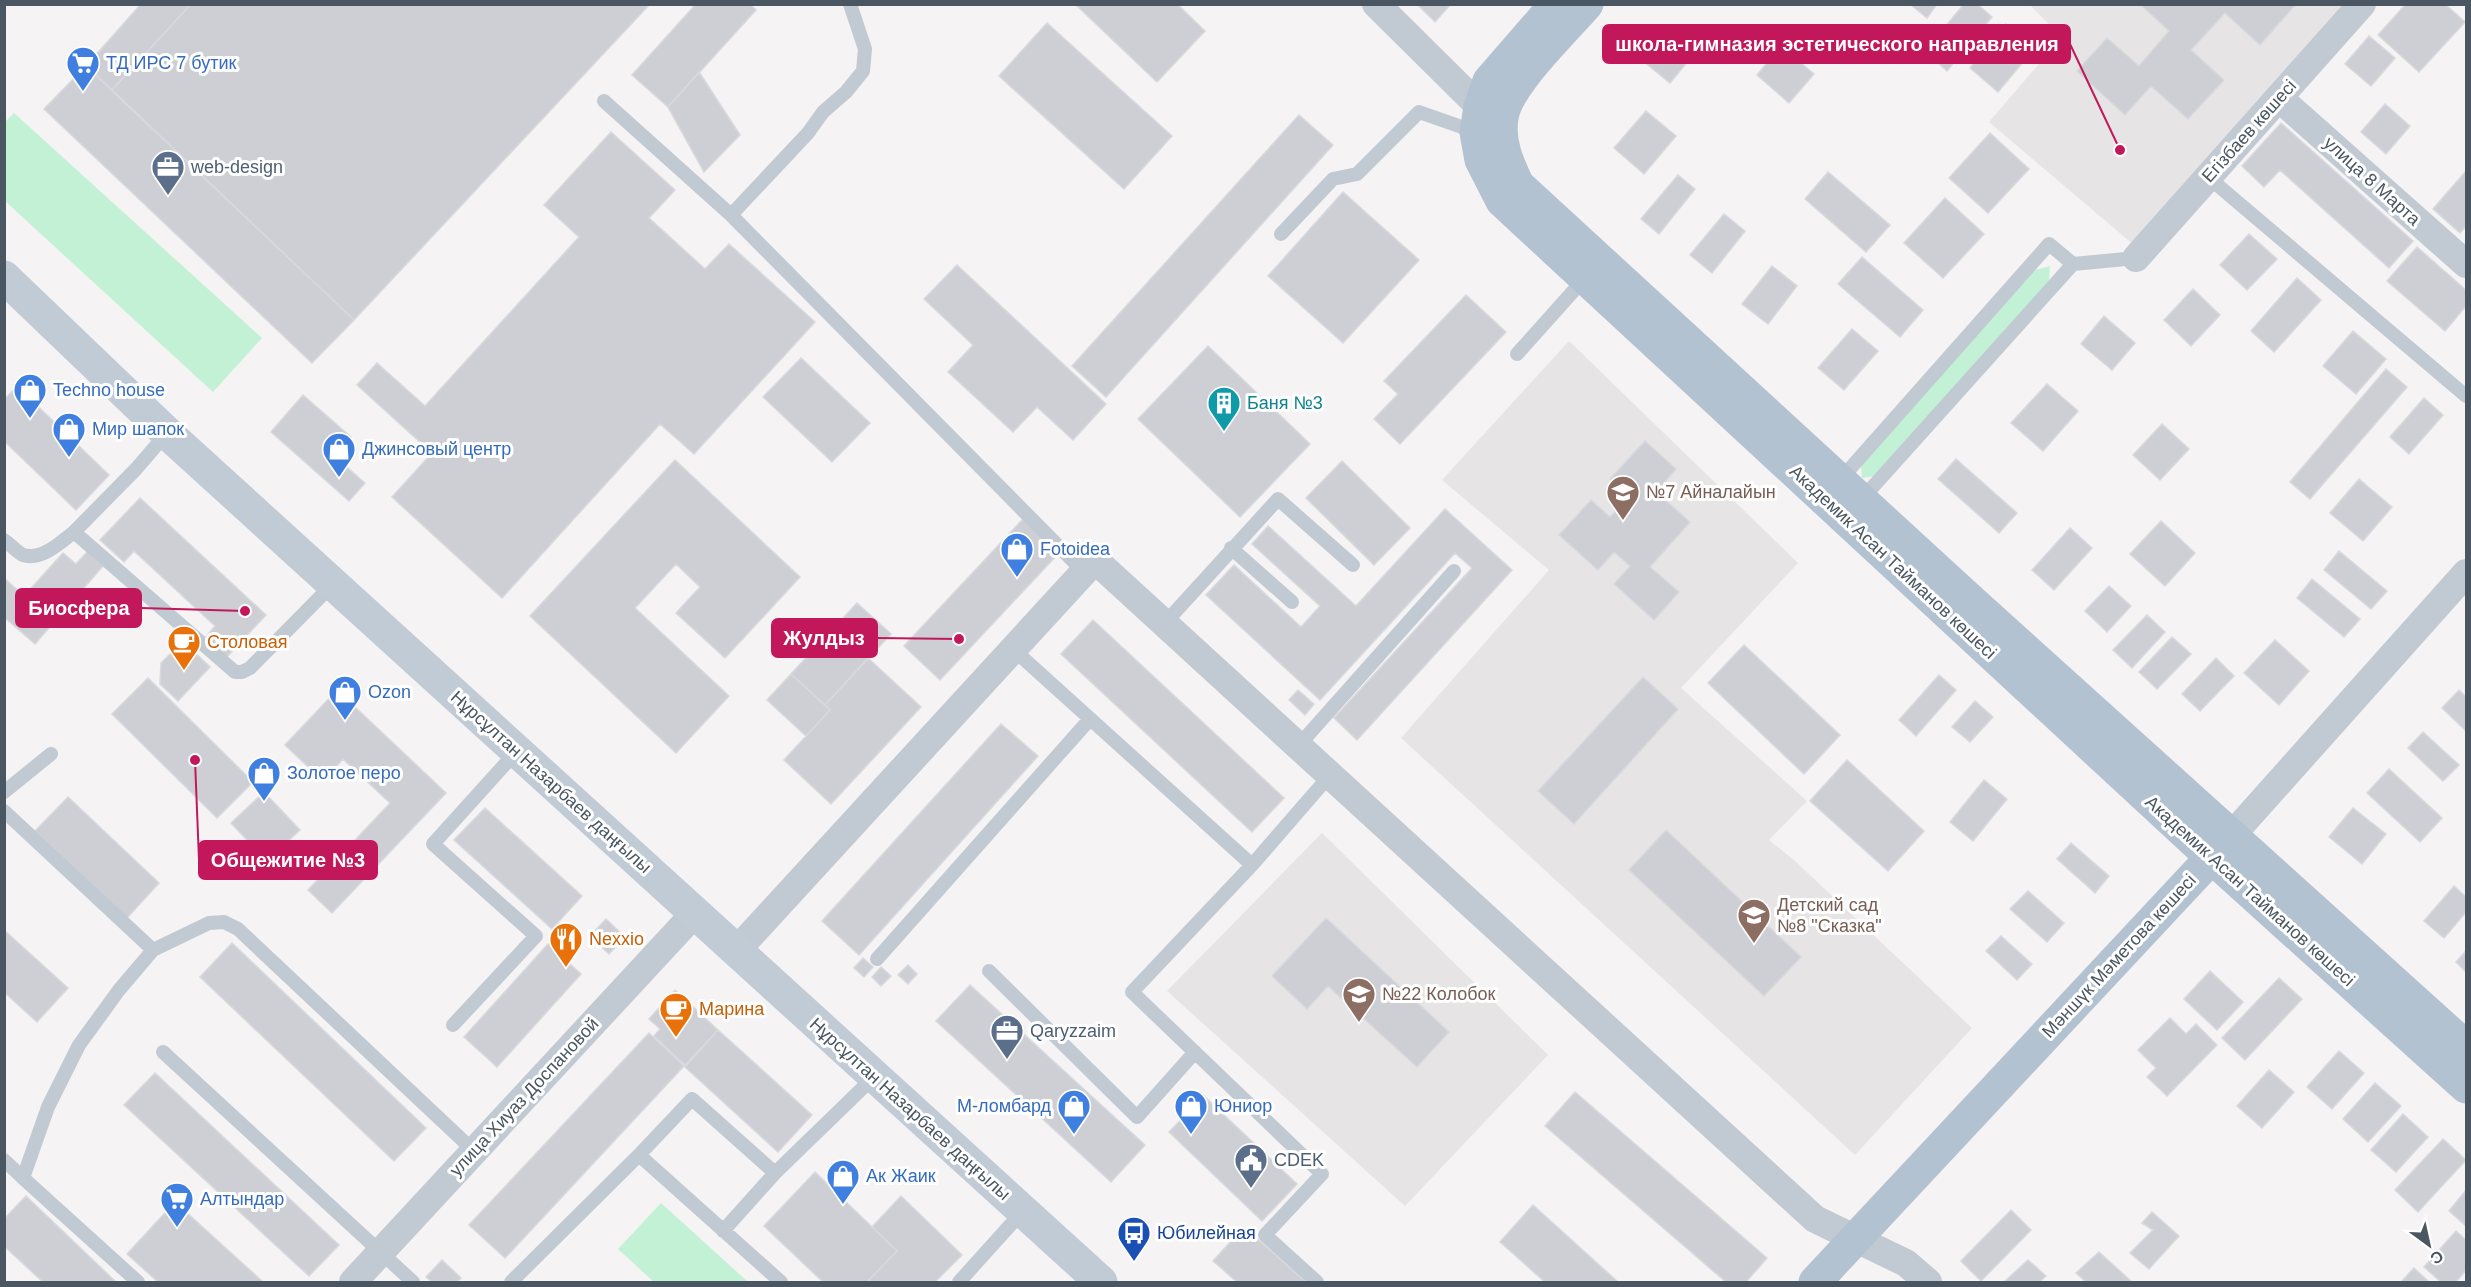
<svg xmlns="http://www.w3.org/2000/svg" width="2471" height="1287" viewBox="0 0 2471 1287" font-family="Arial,sans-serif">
<rect width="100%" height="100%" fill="#f5f3f3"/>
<path fill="#e6e4e5" d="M2030,5H2346L2134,245L1989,122L2062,37Z
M1569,341L1798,563L1681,688L1807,801L1769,840L1795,861L1972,1028L1855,1155L1401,738L1549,570L1442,480Z
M1322,833L1548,1055L1405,1206L1167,991Z"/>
<path fill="#c3f1d5" d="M14,113L262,338L213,392L5,201V122Z
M2050,266L2049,281L1876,476L1862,478L1861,464L2035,270Z
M661,1203L748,1282H654L618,1249Z"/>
<path fill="#cdcfd5" stroke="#d7d9de" stroke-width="1.5" d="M141,4H191L112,90L86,66Z
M191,4H650L354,320L112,90Z
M696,4H750L756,10L668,107L632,75Z
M1075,4H1177L1205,31L1157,82Z
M1417,4H1451L1435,22Z
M1910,4H1937L1927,18Z
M1964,4H1977L1992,17L1947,71L1925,51Z
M2140,4H2296L2260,45L2225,13L2191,50L2224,80L2188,119L2151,86L2125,115L2077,71L2107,38L2139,66L2169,31Z
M2406,4H2445L2465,22L2419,72L2378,35Z
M1047,23L1172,136L1124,189L999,76Z
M2006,24L2035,48L1998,92L1970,68Z
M1662,29L1693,55L1670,83L1638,57Z
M2369,36L2395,58L2371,86L2345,64Z
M1781,46L1814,74L1789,103L1757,75Z
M86,66L354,320L312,363L44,109Z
M699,72L740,135L704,172L668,107Z
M2385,104L2410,126L2386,154L2361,132Z
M1646,111L1676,136L1644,174L1614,148Z
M1299,115L1333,145L1106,397L1072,366Z
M2281,123L2413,241L2389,268L2280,170L2264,187L2242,166Z
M611,132L675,190L649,218L705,269L729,244L815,322L694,454L660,424L502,598L392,497L432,453L357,385L377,363L425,406L579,237L544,205Z
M1990,133L2029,169L1988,213L1949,178Z
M2466,171V226L2460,233L2433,209Z
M1828,172L1890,225L1866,252L1805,199Z
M1678,175L1695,189L1659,234L1641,219Z
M1343,192L1419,260L1343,343L1268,276Z
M1945,198L1984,234L1943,278L1904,243Z
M1724,214L1745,231L1712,273L1690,255Z
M2249,234L2277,259L2247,290L2220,265Z
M2417,247L2466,290V306L2445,331L2387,281Z
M1862,257L1923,310L1900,337L1838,284Z
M957,265L1106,404L1073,440L1037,407L1013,432L948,372L973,345L924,299Z
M1772,266L1797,286L1768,324L1742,304Z
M2297,278L2321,300L2274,352L2251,331Z
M2193,289L2220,315L2191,346L2164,320Z
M1466,295L1506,332L1400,444L1374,419L1398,394L1384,381Z
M2104,316L2135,343L2112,370L2081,344Z
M1852,329L1878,351L1844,390L1818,368Z
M2353,331L2386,359L2356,394L2323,366Z
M1208,346L1310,444L1240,517L1138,419Z
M801,358L870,423L832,462L763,397Z
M2386,369L2407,387L2310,499L2290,482Z
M2047,384L2078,411L2043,451L2011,423Z
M17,386L109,475L76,510L4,441V400Z
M303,395L351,437L334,456L365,483L349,501L271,432Z
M2424,398L2443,415L2409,454L2390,437Z
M2162,424L2189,449L2160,480L2133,455Z
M1645,441L1676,469L1656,492L1690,522L1650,567L1679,592L1654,620L1614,584L1630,566L1614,552L1598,570L1559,535L1591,500L1610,517L1629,497L1610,479Z
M1956,459L2017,513L1999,533L1938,479Z
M675,460L800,577L725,658L676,613L700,587L676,564L635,608L729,696L676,753L530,616Z
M1342,461L1410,528L1374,565L1306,498Z
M2359,479L2392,507L2363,541L2330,513Z
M140,498L266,615L226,658L205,638L215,626L134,551L124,562L100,540Z
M1445,509L1512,570L1357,740L1334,718L1472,568L1455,553L1320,700L1206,595L1234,565L1301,627L1320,606L1252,544L1268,526L1356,606Z
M1023,519L1059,553L940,680L904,646Z
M2161,521L2195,553L2165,586L2130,554Z
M2070,528L2092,548L2054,590L2032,570Z
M2339,551L2387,591L2371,609L2324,570Z
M87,552L103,566L35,644L4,617V578L24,596L63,553L76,564Z
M2312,579L2360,619L2344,637L2297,598Z
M2109,586L2131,606L2107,632L2085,611Z
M857,603L891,634L825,705L791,674Z
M2147,615L2165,632L2132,668L2113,650Z
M1093,620L1284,798L1252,832L1061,654Z
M2172,637L2191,654L2157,689L2139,672Z
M2275,640L2309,671L2279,705L2244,673Z
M183,641L210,667L178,701L160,684L161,663Z
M1744,645L1840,735L1804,774L1708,683Z
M868,658L921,707L831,804L784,760L830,710L825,705Z
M2216,658L2234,676L2200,711L2182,694Z
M791,674L830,710L806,736L767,700Z
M1939,675L1956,690L1916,736L1899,720Z
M1643,677L1678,709L1574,824L1538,791Z
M148,678L253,782L217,818L112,714Z
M337,690L446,793L332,913L308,890L390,803L343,759L323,781L285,745Z
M1298,690L1314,704L1305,715L1289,700Z
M2459,690L2466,697V731L2442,708Z
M1975,701L1993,717L1970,742L1952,727Z
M1001,724L1038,756L859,955L822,921Z
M2423,732L2459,765L2443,781L2408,748Z
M1847,760L1924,831L1888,871L1810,801Z
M2389,769L2442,818L2420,842L2367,793Z
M1984,780L2007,799L1973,841L1950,822Z
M264,792L300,830L267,861L231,823Z
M68,797L159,883L127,918L35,831Z
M485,808L582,896L552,929L454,840Z
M2353,808L2386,834L2362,864L2329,837Z
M1666,830L1801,957L1764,996L1629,870Z
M2071,843L2109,876L2095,893L2057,859Z
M2454,886L2466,897V912L2444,938L2424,921Z
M2028,891L2064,923L2047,942L2010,909Z
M1326,918L1449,1032L1417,1067L1328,986L1307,1009L1272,976Z
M606,919L625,937L609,954L590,936Z
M4,930L68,988L37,1022L4,992Z
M2001,936L2032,964L2017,980L1986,951Z
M232,943L426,1128L394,1161L200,977Z
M548,944L581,974L497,1067L464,1037Z
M2466,951V972L2456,962Z
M863,958L873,967L864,977L854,968Z
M908,965L917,974L908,984L898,975Z
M881,967L891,976L881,986L872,977Z
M2210,971L2243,1002L2217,1030L2184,999Z
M2279,978L2302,999L2245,1060L2222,1038Z
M970,985L1145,1145L1111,1182L936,1021Z
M675,990L718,1030L685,1065L654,1036L660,1029L649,1019Z
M2170,1018L2186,1034L2196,1024L2217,1045L2167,1096L2147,1077L2156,1068L2138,1050Z
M718,1030L812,1115L778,1152L685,1067Z
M649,1033L684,1066L505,1258L469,1225Z
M2339,1051L2364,1073L2332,1109L2307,1087Z
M2269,1070L2294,1092L2262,1128L2237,1106Z
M155,1073L339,1245L309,1276L124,1105Z
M2375,1083L2401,1106L2368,1142L2343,1119Z
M1575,1092L1767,1258L1746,1282H1726L1545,1126Z
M1204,1096L1297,1184L1262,1221L1169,1132Z
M2403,1114L2428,1137L2396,1172L2371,1150Z
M2443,1139L2466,1160L2418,1212L2395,1190Z
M815,1172L897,1251L867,1282H823L764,1226Z
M2466,1190V1226L2449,1211Z
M26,1196L116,1282H43L4,1246V1219Z
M901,1196L962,1255L935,1282H872L869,1280L897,1251L872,1227Z
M175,1202L263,1282H158L127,1254Z
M1533,1205L1618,1282H1545L1500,1242Z
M2011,1210L2031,1230L1981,1281L1961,1261Z
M2152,1212L2179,1236L2149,1269L2130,1253L2153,1230L2142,1223Z
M1244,1227L1306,1282H1237L1213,1261Z
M2456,1231L2466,1240V1270L2456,1282H2441L2424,1267Z
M2099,1252L2132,1282H2086L2076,1273Z
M442,1260L461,1278L457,1282H432L426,1277Z
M2028,1260L2046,1276L2039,1282H2004Z
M2414,1268L2429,1282H2401Z"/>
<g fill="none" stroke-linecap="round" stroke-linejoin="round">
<path stroke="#c1cad2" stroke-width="14" d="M604,101L731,215L808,133L823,112L846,92L863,71L865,49L850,4
M2208,177L2466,396
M731,215L1084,572
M1281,234L1333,179L1357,174L1419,112L1476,132
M2073,264L2136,258
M1517,354L1585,278
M1840,480L2049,244L2073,264L1861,500
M74,532L136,469L167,433
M4,540C10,544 17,552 23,555C42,561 61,542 74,532L235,672H242L250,668L333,584
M1231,548L1292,602
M1165,623L1278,499L1353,565
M1014,650L1252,865L1331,774
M1299,745L1454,571
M4,792L51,754
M4,811L153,950
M1252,865L1132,992L1322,1174L1265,1235L1317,1282
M877,959L1090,719
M989,971L1137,1117L1195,1052
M453,1025L536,936L433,844L517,751
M163,1052L413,1282
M639,1155L781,1282
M4,1160L23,1178
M723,1231L775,1173L875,1076
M138,1282L23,1178L48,1107L79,1045L119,990L153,950L209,923L224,922L238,929L474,1151
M511,1282L639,1155L692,1099L775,1173
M959,1282L1023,1211"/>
<path stroke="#c1cad2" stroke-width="28" d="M1376,4L1480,107
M2279,98L2466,264
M2136,258L2362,4
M2232,835L2466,573
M736,951L1095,560L1815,1219L1906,1263L1928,1282
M353,1282L695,913"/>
<path stroke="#c1cbd6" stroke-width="33" d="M4,277L167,433L1101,1282"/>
<path stroke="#b3c2d1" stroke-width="33" d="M1556,4L1489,81L1480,107L1476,132L1481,160L1502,201L2211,857L2466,1087
M1587,4C1564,31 1506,85 1502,118C1498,142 1508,164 1518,185L1968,598L2466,1047
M1815,1282L2227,841"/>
</g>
<defs>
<symbol id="supermarket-pin" viewBox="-11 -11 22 30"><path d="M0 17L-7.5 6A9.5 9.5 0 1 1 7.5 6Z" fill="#3f7fe0" stroke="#fff"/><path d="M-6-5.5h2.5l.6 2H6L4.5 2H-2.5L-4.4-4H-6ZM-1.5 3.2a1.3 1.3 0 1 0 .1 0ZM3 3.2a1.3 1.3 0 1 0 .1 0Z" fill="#fff"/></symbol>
<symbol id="office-pin" viewBox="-11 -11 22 30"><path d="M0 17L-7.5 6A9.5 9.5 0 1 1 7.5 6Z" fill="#5c6f8a" stroke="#fff"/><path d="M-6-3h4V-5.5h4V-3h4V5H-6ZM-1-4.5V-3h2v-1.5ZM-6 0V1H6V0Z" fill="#fff"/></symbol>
<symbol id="shop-pin" viewBox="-11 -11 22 30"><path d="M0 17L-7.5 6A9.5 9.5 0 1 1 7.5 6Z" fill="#3f7fe0" stroke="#fff"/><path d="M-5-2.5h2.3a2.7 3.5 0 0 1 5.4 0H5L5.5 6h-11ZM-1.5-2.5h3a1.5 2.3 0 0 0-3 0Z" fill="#fff"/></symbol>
<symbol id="building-pin" viewBox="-11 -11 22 30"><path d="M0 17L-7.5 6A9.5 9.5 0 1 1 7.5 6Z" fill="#0f9aa8" stroke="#fff"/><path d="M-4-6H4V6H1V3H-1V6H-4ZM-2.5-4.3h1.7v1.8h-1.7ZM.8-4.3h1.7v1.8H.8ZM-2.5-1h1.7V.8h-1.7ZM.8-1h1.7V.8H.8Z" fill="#fff"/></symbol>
<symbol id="school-pin" viewBox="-11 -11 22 30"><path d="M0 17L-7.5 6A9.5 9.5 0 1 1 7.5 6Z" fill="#8d6e63" stroke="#fff"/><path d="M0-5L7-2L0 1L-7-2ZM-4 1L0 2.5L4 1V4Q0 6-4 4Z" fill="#fff"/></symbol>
<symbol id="cafe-pin" viewBox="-11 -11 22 30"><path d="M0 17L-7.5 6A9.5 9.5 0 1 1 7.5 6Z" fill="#e8710a" stroke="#fff"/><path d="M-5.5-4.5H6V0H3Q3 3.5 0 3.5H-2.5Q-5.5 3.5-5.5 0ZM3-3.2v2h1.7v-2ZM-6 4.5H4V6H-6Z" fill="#fff"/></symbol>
<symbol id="restaurant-pin" viewBox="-11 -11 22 30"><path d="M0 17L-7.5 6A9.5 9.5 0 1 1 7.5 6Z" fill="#e8710a" stroke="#fff"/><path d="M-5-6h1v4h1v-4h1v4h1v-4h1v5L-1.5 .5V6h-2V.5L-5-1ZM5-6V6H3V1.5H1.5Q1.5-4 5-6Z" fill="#fff"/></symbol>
<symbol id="civic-pin" viewBox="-11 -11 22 30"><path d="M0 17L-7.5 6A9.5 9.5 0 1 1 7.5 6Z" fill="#5c6f8a" stroke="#fff"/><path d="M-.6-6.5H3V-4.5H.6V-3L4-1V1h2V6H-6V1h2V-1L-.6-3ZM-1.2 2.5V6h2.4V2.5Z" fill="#fff"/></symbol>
<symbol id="bus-pin" viewBox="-11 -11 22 30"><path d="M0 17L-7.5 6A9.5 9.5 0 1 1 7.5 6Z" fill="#1a4fb4" stroke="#fff"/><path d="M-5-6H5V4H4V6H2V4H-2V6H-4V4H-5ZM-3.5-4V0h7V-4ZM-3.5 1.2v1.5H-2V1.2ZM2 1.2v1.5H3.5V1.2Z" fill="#fff"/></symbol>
</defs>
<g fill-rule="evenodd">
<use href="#supermarket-pin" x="64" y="44" width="38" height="52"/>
<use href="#office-pin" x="149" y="148" width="38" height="52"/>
<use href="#shop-pin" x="11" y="371" width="38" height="52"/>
<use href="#building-pin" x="1205" y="384" width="38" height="52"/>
<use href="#shop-pin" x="50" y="410" width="38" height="52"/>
<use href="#shop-pin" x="320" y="430" width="38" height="52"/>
<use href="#school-pin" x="1604" y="473" width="38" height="52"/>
<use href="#shop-pin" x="998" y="530" width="38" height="52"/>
<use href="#cafe-pin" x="165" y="623" width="38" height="52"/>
<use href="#shop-pin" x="326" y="673" width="38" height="52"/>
<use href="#shop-pin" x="245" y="754" width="38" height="52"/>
<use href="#school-pin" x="1735" y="896" width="38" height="52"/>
<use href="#restaurant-pin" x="547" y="920" width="38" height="52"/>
<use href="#school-pin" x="1340" y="975" width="38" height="52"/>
<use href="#cafe-pin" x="657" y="990" width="38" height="52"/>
<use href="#office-pin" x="988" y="1012" width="38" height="52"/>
<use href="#shop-pin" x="1055" y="1087" width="38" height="52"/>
<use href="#shop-pin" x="1172" y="1087" width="38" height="52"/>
<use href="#civic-pin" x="1232" y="1141" width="38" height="52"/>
<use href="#shop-pin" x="824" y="1157" width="38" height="52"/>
<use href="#supermarket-pin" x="158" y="1180" width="38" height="52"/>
<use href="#bus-pin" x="1115" y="1214" width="38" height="52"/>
</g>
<g text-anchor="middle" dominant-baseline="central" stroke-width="6" stroke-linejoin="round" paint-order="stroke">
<g font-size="18" fill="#366cbe" stroke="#fff" text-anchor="start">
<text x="106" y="63">ТД ИРС 7 бутик</text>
<text x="53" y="390">Techno house</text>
<text x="92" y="429">Мир шапок</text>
<text x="362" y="449">Джинсовый центр</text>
<text x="1040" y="549">Fotoidea</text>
<text x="368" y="692">Ozon</text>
<text x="287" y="773">Золотое перо</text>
<text x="1051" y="1106" text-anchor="end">М-ломбард</text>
<text x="1214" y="1106">Юниор</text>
<text x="866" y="1176">Ак Жаик</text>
<text x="200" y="1199">Алтындар</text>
</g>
<g font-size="18" fill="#4a5661" stroke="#fff">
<text transform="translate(2249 131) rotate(-48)">Егізбаев көшесі</text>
<text transform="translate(2372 181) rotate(42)">улица 8 Марта</text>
<text transform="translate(1893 562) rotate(43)">Академик Асан Тайманов көшесі</text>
<text transform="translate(551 782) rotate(42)">Нұрсұлтан Назарбаев даңғылы</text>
<text transform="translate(2250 891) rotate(42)">Академик Асан Тайманов көшесі</text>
<text transform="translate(2119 956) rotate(-47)">Мәншүк Мәметова көшесі</text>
<text transform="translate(524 1097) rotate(-47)">улица Хиуаз Доспановой</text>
<text transform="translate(910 1109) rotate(42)">Нұрсұлтан Назарбаев даңғылы</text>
</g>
<g font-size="18" fill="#4e5e75" stroke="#fff" text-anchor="start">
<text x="191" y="167">web-design</text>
<text x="1030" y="1031">Qaryzzaim</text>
<text x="1274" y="1160">CDEK</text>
</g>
<g font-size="18" fill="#0d838f" stroke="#fff" text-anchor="start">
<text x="1247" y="403">Баня №3</text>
</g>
<g font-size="18" fill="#785e54" stroke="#fff" text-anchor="start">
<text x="1646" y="492">№7 Айналайын</text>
<text x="1777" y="905">Детский сад<tspan x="1777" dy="21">№8 "Сказка"</tspan></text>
<text x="1382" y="994">№22 Колобок</text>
</g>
<g font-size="18" fill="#c56008" stroke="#fff" text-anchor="start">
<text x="207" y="642">Столовая</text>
<text x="589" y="939">Nexxio</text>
<text x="699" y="1009">Марина</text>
</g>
<g font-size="18" fill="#164399" stroke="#fff" text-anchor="start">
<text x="1157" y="1233">Юбилейная</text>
</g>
</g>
<path fill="none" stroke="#c2185b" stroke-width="2" d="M2120 150L2070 44M245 611L141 608M959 639L877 638M195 760L199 860"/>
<g fill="#c2185b" stroke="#fff" stroke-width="2">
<circle cx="2120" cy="150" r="6"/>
<circle cx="245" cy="611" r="6"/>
<circle cx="959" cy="639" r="6"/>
<circle cx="195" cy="760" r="6"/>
</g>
<g fill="#c2185b" stroke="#c2185b" stroke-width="2">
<rect x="1603" y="25" width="467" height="38" rx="6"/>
<rect x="16" y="589" width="125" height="38" rx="6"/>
<rect x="772" y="619" width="105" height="38" rx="6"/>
<rect x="199" y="841" width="178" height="38" rx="6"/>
</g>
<g font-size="20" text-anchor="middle" font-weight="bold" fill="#fff">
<text x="1837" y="51">школа-гимназия эстетического направления</text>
<text x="79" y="615">Биосфера</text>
<text x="824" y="645">Жулдыз</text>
<text x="288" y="867">Общежитие №3</text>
</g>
<rect width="2471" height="1287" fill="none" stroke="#4a5661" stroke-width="12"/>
<g transform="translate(2429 1245) rotate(147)" stroke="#ffffff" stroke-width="4.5" paint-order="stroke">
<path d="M0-4.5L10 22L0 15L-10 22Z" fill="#4a5661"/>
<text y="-9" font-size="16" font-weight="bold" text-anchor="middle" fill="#4a5661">С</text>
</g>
</svg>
